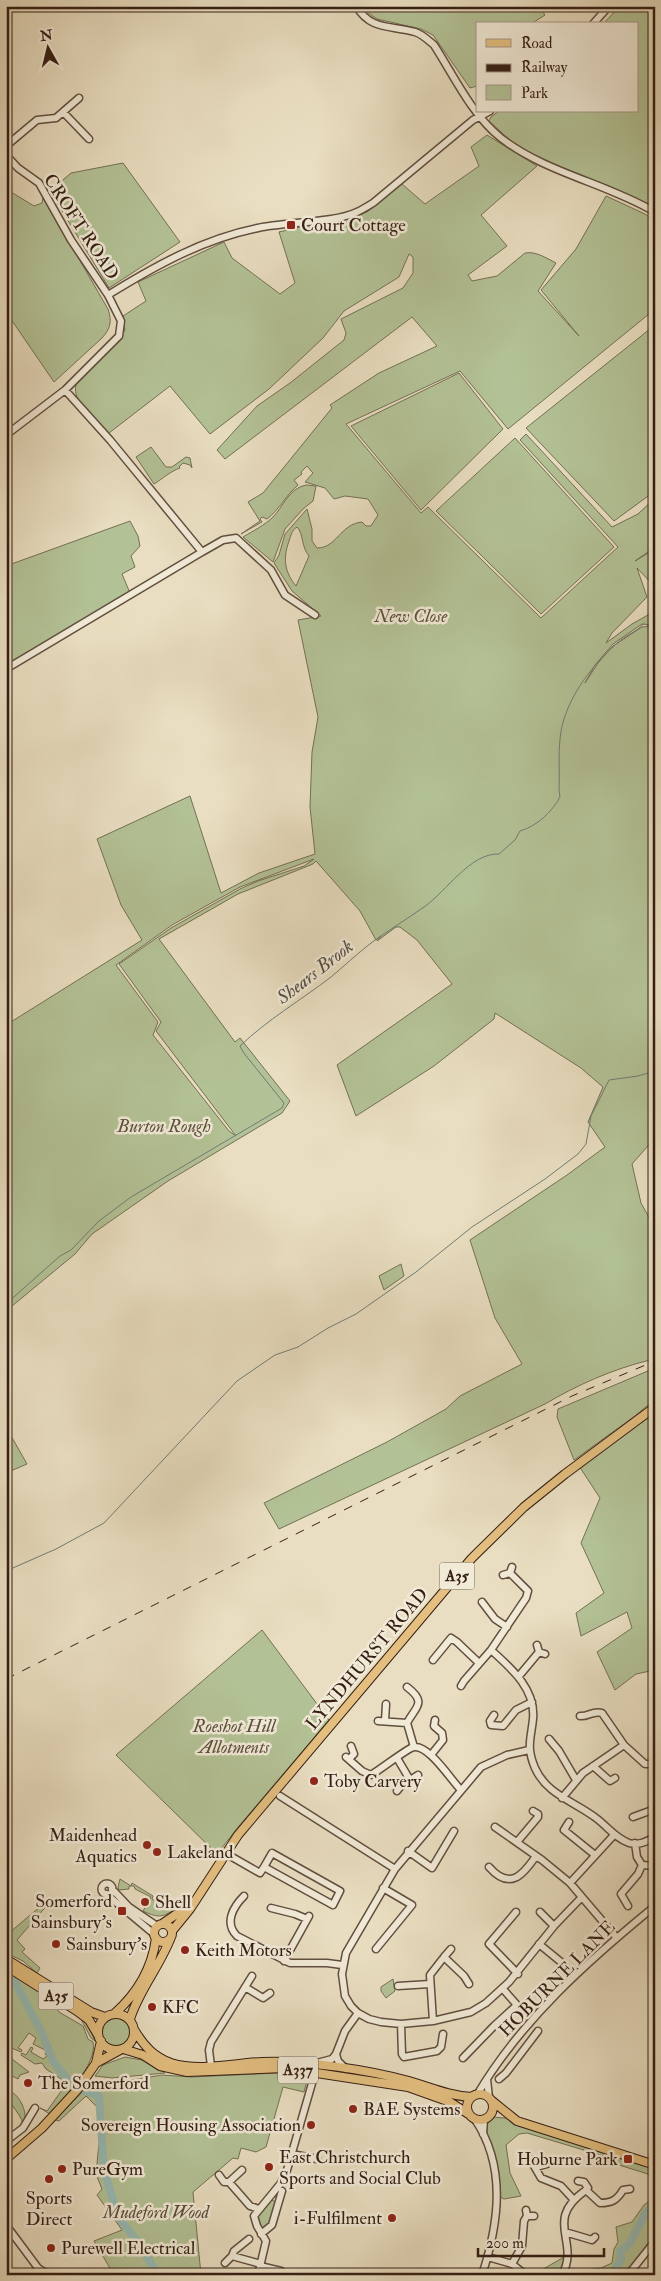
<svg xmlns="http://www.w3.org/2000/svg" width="661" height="2281" viewBox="0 0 661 2281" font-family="'IM FELL Double Pica',serif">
<rect width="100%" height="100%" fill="#e9dec1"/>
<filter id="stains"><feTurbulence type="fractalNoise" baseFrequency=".004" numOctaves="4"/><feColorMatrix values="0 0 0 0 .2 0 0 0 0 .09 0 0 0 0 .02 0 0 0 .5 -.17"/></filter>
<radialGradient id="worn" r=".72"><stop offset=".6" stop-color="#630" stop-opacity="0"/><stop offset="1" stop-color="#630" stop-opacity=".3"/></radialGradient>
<path fill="#b3c296" stroke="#747055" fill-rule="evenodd" d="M363,6H538L545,15L534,22L535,24H477V86L470,88L433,35L421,29L377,19L367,12Z
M620,6H655V209L609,186L542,160L515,145L489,121L491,117L499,111H637V24H603Z
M487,135L537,166L481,215L507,246L468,275L472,281L497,276L525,253C536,251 546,258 556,263L538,291L579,336L541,290L576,249L606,196L645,214L655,221V309L508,429L460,371L346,424L421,513L428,507L541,618L618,547L520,440L526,434L612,527L638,514L655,498V547L635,561L655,549V587L637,568L647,597L612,633L606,643L632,624L655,611V625L642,624L613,644L595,665L585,683L598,663L613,646L642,627L655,626V1138L632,1164L641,1203L655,1228V1349L650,1360C613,1369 577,1385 545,1404L279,1529L264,1503L387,1442L446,1409L460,1396L522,1364L495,1318L470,1240L567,1175L605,1147L588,1122L603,1087L581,1068L495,1013L494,1019L434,1066L356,1116L337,1065L452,984L417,940L400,927H396L377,941L381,936L376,940L360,911L316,861L313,864L238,894L159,939L235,1042L240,1038L290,1101L282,1113L168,1181L92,1234L75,1254L6,1311V1025L142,940L121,905L97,839L190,796L221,893L259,873L315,854L310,807L312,752L318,717L298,620L321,616L292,591L274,563L279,555L285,534L307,509L312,529V541L317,548C337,548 340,524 362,522L366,526H371L378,515L368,499L345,496L334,499L325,488L305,482L313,473L307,466L301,472L302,474L294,480L298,485C286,495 279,510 267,519L262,517L260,519L262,522L241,534L260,521L248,502L263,493L332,408L330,405L379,373L437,346L412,317L225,459L217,450L257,406L290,383L344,340L346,333L341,319L403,288L413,273V257L409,254L399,277L344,311L323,338L269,389L210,434L170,386L109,433C98,421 71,402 76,385L122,335L125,330L123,316L146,301L138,282L224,242L232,258L280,294L295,283L279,232L367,212L402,184L425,204L479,166L471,147ZM297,527C304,534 301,547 309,556L296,586C284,571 283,558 289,541C291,535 292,530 297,527ZM314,859L304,866L258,881L240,889L171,928L119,964L161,1022L156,1031L236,1136L229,1131L153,1035L158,1022L116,965L172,925L240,887Z
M123,163L180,242L109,288L50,191L71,173Z
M6,189L34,206L42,203L43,197L108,309C112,321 111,328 102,338L54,382L6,312Z
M655,325V491L614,521L526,428Z
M459,373L503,429L421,510L351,426Z
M515,438L614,547L541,614L436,511Z
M151,447L166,467H172L186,457L190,458L192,468L190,465L183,463L179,467L180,468C171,471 162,479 154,484L136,457Z
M306,485L316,486L313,501L303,509L285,529L273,562L243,537C253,531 265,525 273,517C283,507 289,488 306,485Z
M130,521L138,536L140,546L131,556L135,567L122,574L130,593L6,667V566Z
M401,1264L404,1276L384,1290L379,1276Z
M655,1368L650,1383L655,1399L635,1416L574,1460L557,1417L558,1409Z
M655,1413V1670L636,1674L615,1690L597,1652L632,1628L627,1612L581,1636L576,1613L604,1593L581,1543L600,1498L579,1466Z
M6,1427L27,1464L6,1473Z
M262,1630L329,1720L239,1826L217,1854L116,1755Z
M120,1879L131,1886L132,1883L153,1896L152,1899L168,1909L170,1906L178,1907C163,1917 160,1919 143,1911L151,1897L135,1889L134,1886H129V1889L119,1890L118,1887Z
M47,1901L49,1903L17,1940L25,1949L22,1952L40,1968L37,1973L23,1961L6,1953V1930L9,1933Z
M6,1973L8,1976L12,1973L85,2019L95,2041L91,2038L81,2019L58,2004L56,2007L59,2012L83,2026L88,2039L93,2042C98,2064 63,2099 50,2114L40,2108L47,2111L67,2083L46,2069L42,2063L35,2064L21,2055L22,2053L26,2055L31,2047L33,2048L31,2052L43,2059L47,2056L45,2054L47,2051L33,2044L36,2038L29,2033L18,2048L22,2050L21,2052L7,2046L10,2041L6,2038Z
M393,1979L395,1991L386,1998L381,1991V1987Z
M101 2032a15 15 0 1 1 30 0a15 15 0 1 1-30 0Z
M125,2057L142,2060L165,2073L112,2078L95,2076L103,2065Z
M12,2059L29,2072L20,2075L18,2079L12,2076L9,2085L7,2084L9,2082L6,2079V2066Z
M277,2073L308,2077L304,2092L283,2087L266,2147L256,2152L241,2148L238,2159L233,2158L193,2192L201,2275H114L94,2241L122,2230L97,2195L102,2189L96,2174L100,2132L97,2107L86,2096L59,2121L55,2120L87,2087L162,2075L192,2077Z
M6,2090C17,2091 26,2108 25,2118L28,2119L23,2124C20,2111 6,2103 6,2090Z
M492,2117L505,2118L527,2127L655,2168V2189L648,2174L606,2161L607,2157L527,2133L519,2134L506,2145L510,2173L521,2196L504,2199L500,2197L498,2172L487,2139V2121Z
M655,2197V2235L623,2275H597L592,2271V2269L601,2268L612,2263L614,2249L618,2242L616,2227L632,2222L644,2205Z
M271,2200L274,2201C279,2211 270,2224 262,2230L258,2216Z
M564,2257L563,2266L558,2275H533Z"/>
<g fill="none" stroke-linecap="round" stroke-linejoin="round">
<path stroke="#6f7d75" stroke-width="1" d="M6,1304L60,1256L71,1250L99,1221L131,1197L282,1108L284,1103L243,1052L240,1046C267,1020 301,1000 331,977C344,966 357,954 371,943C389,930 407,919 424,907C447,891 470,853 499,854L515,840L520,831C537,826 552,812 560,797L559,790C560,773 558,756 560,739C563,703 590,667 616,644C624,636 636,632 644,624L653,627L655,625
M6,1571L56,1549L104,1523L237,1381L275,1355L298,1347L328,1328L356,1314L416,1272L472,1227L545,1179L578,1154L586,1144L591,1116L609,1080L638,1076L655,1071"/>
<path stroke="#97bcb6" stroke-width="8" d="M11,1975L42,2033L53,2061L71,2084L76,2083L82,2090L99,2096L104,2170L118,2217L138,2242L158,2275
M612,2275L621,2259L620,2252L630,2243L645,2214L655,2205"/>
<defs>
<path id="minor" d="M356,6C371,31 391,25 415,32C422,34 428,40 434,45C454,76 472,115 501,138C546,173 606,183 655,212
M593,24L609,6
M64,113L89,139
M6,146L37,120L56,118L79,98
M6,155L18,168L39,183L71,240L108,295
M6,435L65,390L119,336L121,321L108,295C155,266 203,239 258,228C285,222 334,223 357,212C362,210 368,206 373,203L473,120L490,111
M202,552L223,540L236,538L271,570L285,595L315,615
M6,669L202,552L110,440L65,390
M503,1575L510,1573L512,1567
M482,1602L495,1619L507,1627
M537,1645L539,1652L545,1654
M491,1650C511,1668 536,1689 533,1719C531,1739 526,1747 535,1768C547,1795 574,1801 596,1818C608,1827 615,1838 629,1843C639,1846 647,1841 655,1837
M433,1660L451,1638L457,1642L479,1663
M519,1676L539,1652
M461,1686L464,1681L491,1650L526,1598L528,1591L510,1573
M407,1687C428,1703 415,1707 407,1723L414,1747
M494,1715L490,1721L491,1725L503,1726L516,1710L532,1702
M580,1716C588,1717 593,1710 602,1713L624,1745L645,1764H652
M378,1721L407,1723
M385,1721L386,1704
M549,1739L559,1751L576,1780
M529,1750L507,1755L481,1767L395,1869L346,1953L342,1974L345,1996L351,2006L358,2013L369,2019L381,2022L401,2024L433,2021L471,2012L486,2003L509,1982L554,1926L581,1898
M431,1755L443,1740L442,1733L434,1726L435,1720
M346,1757L362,1771L371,1775C384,1767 397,1756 411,1748C426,1740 451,1780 460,1789
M397,1758L410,1780
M349,1759L354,1754L351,1746
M593,1766L610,1781L615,1778
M397,1791L401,1786L418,1775
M280,1796L395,1869
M562,1798L583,1773L624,1745
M633,1817L655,1809
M569,1822L564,1830L595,1855
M495,1827L542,1860L570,1883L616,1937
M517,1842L538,1817V1814L533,1811
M635,1843L637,1857L642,1865L655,1866
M408,1851L432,1868L454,1831
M225,1853L260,1873L264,1867L333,1905L340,1891L272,1853L264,1867
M489,1867C510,1891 523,1875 536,1856
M570,1883L614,1835
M101.5 1889a5.5 5.5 0 1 1 11 0a5.5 5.5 0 1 1-11 0Z
M112,1889L129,1907L157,1926
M106,1894L154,1934
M244,1896C233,1907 224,1923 237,1936L290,1963H327L342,1965
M628,1906L621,1894L638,1874L642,1865
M271,1908L295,1914L307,1919
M516,1912L489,1944L518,1974
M540,1912L554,1926
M539,1944L561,1962L565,1967
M376,1949L412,1905L383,1888
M444,1957L451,1949
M284,1961L309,1916
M398,1986L430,1984
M245,1987L263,1998L270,1993
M433,2021L430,1975L444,1957L464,1976L469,1984
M401,2024L402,2054L404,2057L437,2051L441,2047L443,2034
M336,2054L338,2061L346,2069
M463,2058L494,2026L517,2005L503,1989
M317,2063L332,2059L336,2054L345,2031L358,2013
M211,2066L209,2050L211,2042L252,1976
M487,2079L489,2098
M499,2079L506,2073L538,2031
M477,2095C521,2020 589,1960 655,1906
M474,2118C507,2166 499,2223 482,2275
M483,2134L484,2119
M6,2141L23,2128L35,2108
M292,2154L317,2159
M530,2159L541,2178L561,2186L573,2199
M536,2167L547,2164
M219,2175L224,2182H229L250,2206L259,2209
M578,2181L584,2182L588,2188L586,2190
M229,2182L242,2170
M526,2210L527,2216H534
M6,2225L38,2268L49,2275
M565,2232L592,2240L595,2237
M261,2234L272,2225L282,2191
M232,2256L234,2251L249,2239
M488,2257L512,2264L526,2275
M225,2263L232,2256L261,2264
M512,2264L522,2246L524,2221L527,2216
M260,2266L281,2271L280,2275
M258,2275L266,2241L257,2226L254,2216L281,2183L287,2170L315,2073
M562,2275C581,2241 542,2221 586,2190L600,2203C612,2203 617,2200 623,2190L630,2189
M628,2275L655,2241"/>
<path id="major" d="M162,1924L187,1907
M154 1933a9 9 0 1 1 18 0a9 9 0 1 1-18 0Z
M172,1931L190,1909L238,1835L472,1558L524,1507L565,1474L655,1407
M6,1959L91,2012L105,2017
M6,1966L77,2011L89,2020L98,2035
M98 2032a18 18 0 1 1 36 0a18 18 0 1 1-36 0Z
M114,2014C138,1993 152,1969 156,1938
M130,2019C139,1990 160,1966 171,1937
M135,2031C144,2046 154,2057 171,2063C200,2072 233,2063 262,2062C304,2060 369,2070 409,2081C430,2087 450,2096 472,2097
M123,2049L143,2055L160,2066L187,2072L284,2068L408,2087L450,2102L470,2115
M96,2063L120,2050
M467 2107a13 13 0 1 1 26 0a13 13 0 1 1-26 0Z
M491,2100L517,2121L655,2165
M6,2159L42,2128L78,2089L96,2063L101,2041"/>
</defs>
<use href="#minor" stroke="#614e3f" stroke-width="9"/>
<use href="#major" stroke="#341e14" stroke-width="10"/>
<use href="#minor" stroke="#f1ead7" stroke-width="6"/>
<use href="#major" stroke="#e4bf80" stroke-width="8"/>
<path stroke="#341e14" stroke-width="1" stroke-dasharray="9 9" stroke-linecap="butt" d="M6,1679L572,1396L655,1361"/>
</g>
<g fill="#8f2418" stroke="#f1ead7" stroke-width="2">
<rect x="286" y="220" width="10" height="10" rx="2.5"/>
<circle cx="314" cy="1781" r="5"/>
<circle cx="147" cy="1845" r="5"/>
<circle cx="157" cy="1852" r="5"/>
<circle cx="145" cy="1902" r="5"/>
<rect x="117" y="1906" width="10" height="10" rx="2.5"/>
<circle cx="56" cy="1944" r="5"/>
<circle cx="185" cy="1950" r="5"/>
<circle cx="152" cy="2007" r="5"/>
<circle cx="28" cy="2083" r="5"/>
<circle cx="353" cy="2109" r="5"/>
<circle cx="311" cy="2125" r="5"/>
<rect x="623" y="2154" width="10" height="10" rx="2.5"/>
<circle cx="269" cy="2167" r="5"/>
<circle cx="62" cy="2169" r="5"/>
<circle cx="49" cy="2179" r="5"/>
<circle cx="392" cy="2218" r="5"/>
<circle cx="51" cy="2248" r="5"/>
</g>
<g text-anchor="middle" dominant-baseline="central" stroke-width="5" stroke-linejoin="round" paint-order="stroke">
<g fill="#f1ead7" stroke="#6d5b4e" stroke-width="1">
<rect x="439.5" y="1562.5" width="35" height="27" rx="4"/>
<rect x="38.5" y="1982.5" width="35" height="27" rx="4"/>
<rect x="278" y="2056.5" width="40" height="27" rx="4"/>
</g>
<g font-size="16" font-weight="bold" fill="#341e14">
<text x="457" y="1576">A35</text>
<text x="56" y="1996">A35</text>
<text x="298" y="2070">A337</text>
</g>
<g font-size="18" fill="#341e14" stroke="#f1ead7" text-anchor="start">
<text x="301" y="225">Court Cottage</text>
<text x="324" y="1781">Toby Carvery</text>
<text x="137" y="1835" text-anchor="end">Maidenhead<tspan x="137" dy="21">Aquatics</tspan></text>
<text x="167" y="1852">Lakeland</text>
<text x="112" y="1901" text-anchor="end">Somerford<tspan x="112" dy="21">Sainsbury's</tspan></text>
<text x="155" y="1902">Shell</text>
<text x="66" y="1944">Sainsbury's</text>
<text x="195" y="1950">Keith Motors</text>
<text x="162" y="2007">KFC</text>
<text x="38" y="2083">The Somerford</text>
<text x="363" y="2109">BAE Systems</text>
<text x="301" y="2125" text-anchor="end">Sovereign Housing Association</text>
<text x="279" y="2157">East Christchurch<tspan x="279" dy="21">Sports and Social Club</tspan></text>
<text x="618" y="2159" text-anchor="end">Hoburne Park</text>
<text x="72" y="2169">PureGym</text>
<text x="49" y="2198" text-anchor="middle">Sports<tspan x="49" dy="21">Direct</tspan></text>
<text x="382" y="2218" text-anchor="end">i-Fulfilment</text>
<text x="61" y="2248">Purewell Electrical</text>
</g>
<g font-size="18" fill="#341e14" stroke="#f1ead7">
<text transform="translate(81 227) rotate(57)">CROFT ROAD</text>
<text transform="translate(367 1659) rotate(-50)">LYNDHURST ROAD</text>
<text transform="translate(557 1979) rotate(-45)">HOBURNE LANE</text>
</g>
<g font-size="18" font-style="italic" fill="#5a4f3b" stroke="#f1ead7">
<text x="411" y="616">New Close</text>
<text x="164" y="1126">Burton Rough</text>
<text x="234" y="1726">Roeshot Hill<tspan x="234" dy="21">Allotments</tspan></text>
<text x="156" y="2212">Mudeford Wood</text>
</g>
<g font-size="19" font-style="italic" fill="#524d45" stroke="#f1ead7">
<text transform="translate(315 972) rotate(-38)">Shears Brook</text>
</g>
</g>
<rect width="661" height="2281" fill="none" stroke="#e9dec1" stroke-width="25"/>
<rect x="8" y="8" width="646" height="2266" fill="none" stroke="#341e14" stroke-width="2.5"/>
<rect x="12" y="12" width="636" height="2256" fill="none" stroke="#341e14"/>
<rect x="476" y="22" width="162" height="90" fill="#f1ead7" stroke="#a59889"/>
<rect x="486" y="39" width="25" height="8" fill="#e4bf80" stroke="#a59889"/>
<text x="521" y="48" font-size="15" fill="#341e14">Road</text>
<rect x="486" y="64" width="25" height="8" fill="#341e14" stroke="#a59889"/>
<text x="521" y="72" font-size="15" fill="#341e14">Railway</text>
<rect x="486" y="85" width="25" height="15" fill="#b3c296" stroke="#a59889"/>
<text x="521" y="98" font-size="15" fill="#341e14">Park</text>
<g transform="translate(48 48) rotate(352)" stroke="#f1ead7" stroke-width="4" paint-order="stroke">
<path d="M0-4L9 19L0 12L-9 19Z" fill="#341e14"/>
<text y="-8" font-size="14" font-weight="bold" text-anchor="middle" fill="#341e14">N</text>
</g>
<path d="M478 2248v8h126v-8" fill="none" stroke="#341e14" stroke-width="2.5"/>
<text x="486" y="2248" font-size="15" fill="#341e14" stroke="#f1ead7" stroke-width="4" paint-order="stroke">200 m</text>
<rect width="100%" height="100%" filter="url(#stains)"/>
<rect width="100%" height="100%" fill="url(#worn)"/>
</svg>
